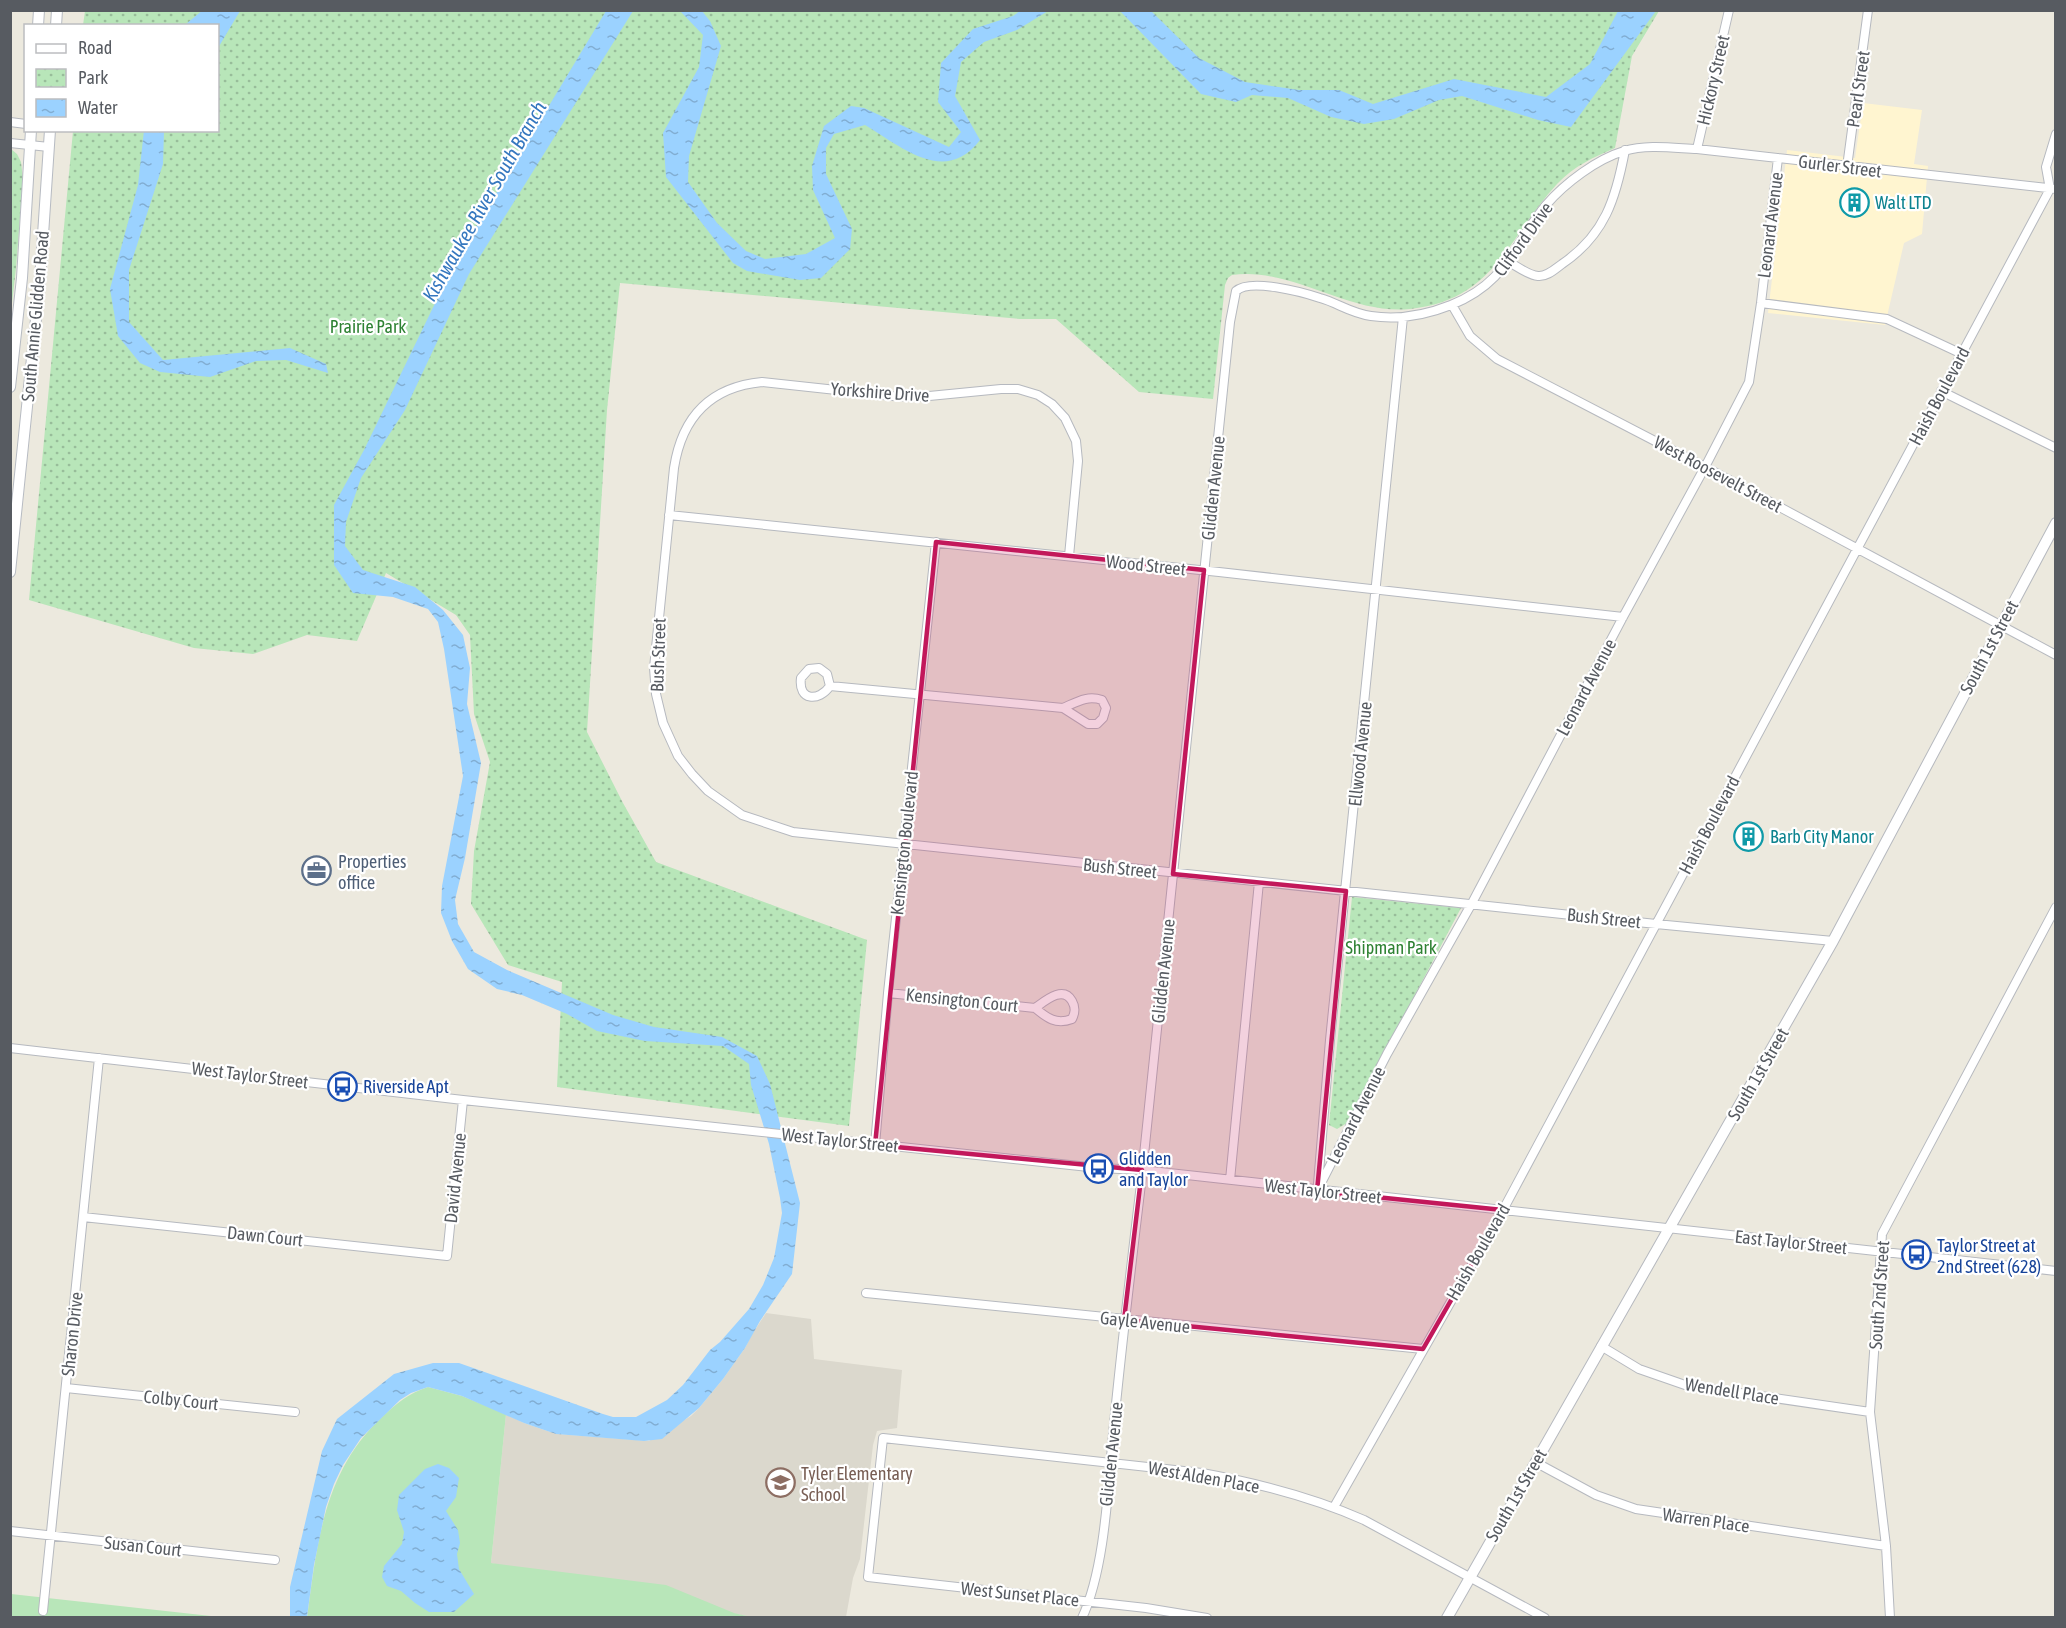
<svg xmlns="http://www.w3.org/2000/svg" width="2066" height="1628" viewBox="0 0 2066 1628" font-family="'Asap Condensed',sans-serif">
<defs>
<pattern id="park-dots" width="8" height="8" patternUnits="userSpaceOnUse" patternTransform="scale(1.5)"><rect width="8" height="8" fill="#b8e6b9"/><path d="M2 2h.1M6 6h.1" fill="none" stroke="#98bd9a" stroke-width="1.8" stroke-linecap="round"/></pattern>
<pattern id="water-ripples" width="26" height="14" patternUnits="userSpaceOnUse" patternTransform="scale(1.5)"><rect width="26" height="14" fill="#9bd2ff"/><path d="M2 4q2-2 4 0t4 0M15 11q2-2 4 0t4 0" fill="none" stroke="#81add2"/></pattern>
</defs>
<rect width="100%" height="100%" fill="#ece9de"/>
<path fill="#fff5d0" d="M1863,103L1922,110L1914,164L1928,166L1922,234L1904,243L1885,325L1768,313L1787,150L1855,158Z"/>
<path fill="#dbd8cd" d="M766,1313L811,1319L814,1359L902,1370L897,1428L877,1431L873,1445L860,1559L853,1578L846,1617H751L491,1563L506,1414L524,1423L556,1434L649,1441L691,1416L699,1408L723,1379L745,1348L751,1336Z"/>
<path fill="#b8e6b9" d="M428,1387L462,1396L506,1414L491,1563L666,1585L734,1613L751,1617L307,1618C317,1543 324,1471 382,1417C397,1403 409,1393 428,1387Z
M11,1594L220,1617H11Z"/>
<path fill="url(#park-dots)" d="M85,11H1659L1632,56L1615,148C1594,157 1574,166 1557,184C1508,237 1495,300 1410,309C1347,315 1295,267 1232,275L1228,278L1225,285L1213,399L1139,392L1056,319H1020L620,283L607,410L587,732L623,803L656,862L867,940L849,1126L557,1087L562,982L508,965L471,904L474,851L490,762L474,714L470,635L456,615L386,573L357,641L307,635L253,654L194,648L29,600L73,131L218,130V26L83,25Z
M11,149L17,154L21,162L23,179L16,268L11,312Z
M1352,897L1461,908L1347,1123L1337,1129L1329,1125Z"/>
<path fill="url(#water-ripples)" d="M203,10L240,11L218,48V26L189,25L186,24Z
M606,11H633L469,274L405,410L361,478L346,522L345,546L363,570L415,587L443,610L463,635L470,668L467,704L481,763L465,858L455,900L458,924L474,952L507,970L613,1015L654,1027L722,1037L757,1056L770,1084L800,1203L792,1274L760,1321L745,1348L723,1379L699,1408L662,1439L644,1441L556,1434L524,1423L462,1396L428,1387L411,1393L400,1400L361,1438L343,1465L334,1484L326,1507L314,1565L307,1617L290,1618V1587L322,1451L337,1419L394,1374L433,1363H459L603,1414L613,1417H636L667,1400L683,1385L710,1350L720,1342L749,1309L763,1285L774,1258L782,1213L780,1198L769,1144L751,1085L749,1064L723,1046L645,1041L597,1031L567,1014L522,995L497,989L468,969L452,941L441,913L442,886L463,776L444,649L438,622L428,609L393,597L353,593L334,565V505L364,450L456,260Z
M678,11H702L710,21L721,46L689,156L688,182L717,223L746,251L765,259L806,254L835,238L813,190L812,166L824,126L851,106L864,108L949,147L961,132L938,102L941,63L973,29L1013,16L1020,11H1048L1017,30L984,42L961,62L955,96L980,140C945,186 902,147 865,125L834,134L826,148V174L852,229L850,249L821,278L800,280L747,271L733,263L666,177L663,133L699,67L703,35L681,12Z
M1120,11H1151L1199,58L1245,82L1299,90H1339L1373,104L1454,79L1546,97L1590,64L1618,11H1656L1571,127L1538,120L1462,96L1439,100L1394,119L1364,124L1331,117L1288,98L1252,95L1236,102L1201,94Z
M144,130L164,131L163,164L129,270V322L163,360L290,348L326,364L328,373L286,360L256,361L210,377L160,372L140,363L118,336L110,289L138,185Z
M438,1464L449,1468L459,1478L456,1497L446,1511L458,1530L460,1543L457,1554L459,1569L474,1594L454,1612H429L415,1603L401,1591L387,1586L382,1577L384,1566L402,1544L404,1532L397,1510L399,1495L425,1469Z"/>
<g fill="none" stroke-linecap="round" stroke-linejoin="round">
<defs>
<path id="minor" d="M10,122L26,124
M10,143L49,147
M1697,149L1729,10
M1847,167L1868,10
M1509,262C1518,267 1528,275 1538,276C1547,277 1555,269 1562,264C1605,235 1616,198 1625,150
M1761,303L1887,319L1962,354
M1452,305L1470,336L1497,359L1705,467L2056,655
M1941,391L2056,448
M669,515L1219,572L1623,617
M1069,556L1078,461L1076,441L1065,418L1052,404L1038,395L1018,389H1001L919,397L892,396L762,382C710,387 682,417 674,468L654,668L656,694L663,723L678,756L692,774L708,791L742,815L793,832L1656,924L1833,941
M830,686C819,702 798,701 801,678L809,669L819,668L827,674L830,686L1063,708L1088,724H1097L1103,718L1106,708L1102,700C1087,695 1077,702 1063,708
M888,993L1035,1008C1047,1018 1056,1025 1072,1019C1075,1013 1076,1008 1072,1001C1063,985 1045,1001 1035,1008
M10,1048L463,1100L1098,1168L1142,1170L2056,1271
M875,1145L888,993L936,542
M1230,1180L1259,882
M1318,1184L1330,1040L1403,317
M1317,1191L1387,1054L1472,903L1623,617L1705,467L1749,382L1761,303L1778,158
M83,1217L447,1256L463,1100
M866,1293L1423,1349
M1601,1346L1639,1369L1685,1385L1870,1412
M66,1388L295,1412
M1535,1462L1596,1495L1636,1509L1886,1546
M1334,1507L1503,1210L2050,189L2046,167L2056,134
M10,1531L275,1560
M43,1611L99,1058
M1082,1618C1105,1569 1108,1488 1113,1434C1121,1350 1131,1267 1141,1184L1230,322L1236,291C1250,278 1302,292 1320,298C1338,303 1350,313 1371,316C1398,320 1426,315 1451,305C1508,282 1512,246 1546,205C1565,183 1597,159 1624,151C1647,144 1674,148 1697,149L2056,189
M1207,1618L1146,1608L868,1577L883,1438L1202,1473C1257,1483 1312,1497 1364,1520L1545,1618
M1890,1618L1886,1546L1870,1412L1882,1234L2056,907"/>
<path id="tertiary" d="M1447,1618L1833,941L2056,523"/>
<path id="secondary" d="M38,26L39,10
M56,26L57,10
M10,387L22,278L31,130
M10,572L40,280L50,130"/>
</defs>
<use href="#minor" stroke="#b6b9bf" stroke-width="10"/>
<use href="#tertiary" stroke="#b6b9bf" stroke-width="12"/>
<use href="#secondary" stroke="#b7bbc2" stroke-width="12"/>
<use href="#minor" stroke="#fff" stroke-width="8"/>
<use href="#tertiary" stroke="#fff" stroke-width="10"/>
<use href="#secondary" stroke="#fff" stroke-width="10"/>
</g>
<path fill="#c2185b" fill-opacity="0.2" stroke="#c2185b" stroke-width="4.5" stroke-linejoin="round" d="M936,542L1204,570L1173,874L1346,891L1317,1191L1503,1210L1423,1349L1124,1320L1142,1170L875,1145Z"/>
<defs>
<symbol id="building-ring" viewBox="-11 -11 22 22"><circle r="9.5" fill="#fff" stroke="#0f9aa8" stroke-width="1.5"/><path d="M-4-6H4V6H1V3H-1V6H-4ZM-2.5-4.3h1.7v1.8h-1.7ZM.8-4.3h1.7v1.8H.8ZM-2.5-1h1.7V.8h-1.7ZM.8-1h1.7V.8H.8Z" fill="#0f9aa8"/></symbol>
<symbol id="office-ring" viewBox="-11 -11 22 22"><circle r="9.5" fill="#fff" stroke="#5c6f8a" stroke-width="1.5"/><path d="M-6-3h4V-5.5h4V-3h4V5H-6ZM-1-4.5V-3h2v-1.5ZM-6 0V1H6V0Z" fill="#5c6f8a"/></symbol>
<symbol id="bus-ring" viewBox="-11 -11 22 22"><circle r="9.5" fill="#fff" stroke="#1a4fb4" stroke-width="1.5"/><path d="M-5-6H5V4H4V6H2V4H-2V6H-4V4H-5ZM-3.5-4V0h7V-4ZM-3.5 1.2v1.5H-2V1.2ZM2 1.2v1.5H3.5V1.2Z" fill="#1a4fb4"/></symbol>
<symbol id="school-ring" viewBox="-11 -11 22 22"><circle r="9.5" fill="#fff" stroke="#8d6e63" stroke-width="1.5"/><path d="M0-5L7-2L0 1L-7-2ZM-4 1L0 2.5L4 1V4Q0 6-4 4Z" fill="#8d6e63"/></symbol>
</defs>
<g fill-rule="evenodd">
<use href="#building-ring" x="1838" y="186" width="33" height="33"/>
<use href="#building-ring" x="1732" y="820" width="33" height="33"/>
<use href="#office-ring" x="300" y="854" width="33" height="33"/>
<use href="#bus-ring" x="326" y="1070" width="33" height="33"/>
<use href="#bus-ring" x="1082" y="1152" width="33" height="33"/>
<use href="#bus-ring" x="1900" y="1238" width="33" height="33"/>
<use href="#school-ring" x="764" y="1466" width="33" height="33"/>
</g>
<g text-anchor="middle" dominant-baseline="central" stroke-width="4.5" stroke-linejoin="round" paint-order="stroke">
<g font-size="18" fill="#575b61" stroke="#fff">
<text transform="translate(1713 80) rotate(-77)">Hickory Street</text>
<text transform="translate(1858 89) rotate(-82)">Pearl Street</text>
<text transform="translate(1840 166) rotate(7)">Gurler Street</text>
<text transform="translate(1770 225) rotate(-83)">Leonard Avenue</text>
<text transform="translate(1523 239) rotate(-54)">Clifford Drive</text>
<text transform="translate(35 316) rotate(-85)">South Annie Glidden Road</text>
<text transform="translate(880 392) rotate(4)">Yorkshire Drive</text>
<text transform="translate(1939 396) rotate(-62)">Haish Boulevard</text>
<text transform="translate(1718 474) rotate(28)">West Roosevelt Street</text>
<text transform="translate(1213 488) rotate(-84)">Glidden Avenue</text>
<text transform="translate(1146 565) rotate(6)">Wood Street</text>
<text transform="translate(1989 647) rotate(-62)">South 1st Street</text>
<text transform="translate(658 655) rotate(-88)">Bush Street</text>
<text transform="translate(1586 687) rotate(-62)">Leonard Avenue</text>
<text transform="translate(1360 754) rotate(-84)">Ellwood Avenue</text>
<text transform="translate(1709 825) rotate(-62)">Haish Boulevard</text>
<text transform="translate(904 843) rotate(-84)">Kensington Boulevard</text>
<text transform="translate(1120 868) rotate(6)">Bush Street</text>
<text transform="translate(1604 918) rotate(6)">Bush Street</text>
<text transform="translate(1163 971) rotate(-84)">Glidden Avenue</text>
<text transform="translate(962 1000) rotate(6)">Kensington Court</text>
<text transform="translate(1758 1074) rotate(-60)">South 1st Street</text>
<text transform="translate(250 1075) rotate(7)">West Taylor Street</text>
<text transform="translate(1356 1115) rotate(-63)">Leonard Avenue</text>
<text transform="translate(840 1140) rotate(6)">West Taylor Street</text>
<text transform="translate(455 1178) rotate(-84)">David Avenue</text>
<text transform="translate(1323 1191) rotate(6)">West Taylor Street</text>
<text transform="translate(265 1236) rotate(6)">Dawn Court</text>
<text transform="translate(1791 1242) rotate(6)">East Taylor Street</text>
<text transform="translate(1478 1252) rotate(-60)">Haish Boulevard</text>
<text transform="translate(1879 1295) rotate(-86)">South 2nd Street</text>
<text transform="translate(1145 1322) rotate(6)">Gayle Avenue</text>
<text transform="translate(72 1334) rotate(-84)">Sharon Drive</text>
<text transform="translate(1732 1391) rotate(9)">Wendell Place</text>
<text transform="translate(181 1400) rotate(6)">Colby Court</text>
<text transform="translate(1111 1454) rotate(-84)">Glidden Avenue</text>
<text transform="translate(1204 1477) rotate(10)">West Alden Place</text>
<text transform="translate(1516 1495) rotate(-60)">South 1st Street</text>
<text transform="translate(1706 1520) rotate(8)">Warren Place</text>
<text transform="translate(143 1546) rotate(6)">Susan Court</text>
<text transform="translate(1020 1594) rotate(6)">West Sunset Place</text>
</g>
<g font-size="18" fill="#0d838f" stroke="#fff" text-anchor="start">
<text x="1875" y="202">Walt LTD</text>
<text x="1770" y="836">Barb City Manor</text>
</g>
<g font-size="18" fill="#2e8233" stroke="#fff">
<text x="368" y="326">Prairie Park</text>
<text x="1391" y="947">Shipman Park</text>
</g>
<g font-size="18" fill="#4e5e75" stroke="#fff" text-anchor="start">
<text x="338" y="861">Properties<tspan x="338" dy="21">office</tspan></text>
</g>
<g font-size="18" fill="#164399" stroke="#fff" text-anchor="start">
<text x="363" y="1086">Riverside Apt</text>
<text x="1119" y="1158">Glidden<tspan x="1119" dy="21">and Taylor</tspan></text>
<text x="1937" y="1245">Taylor Street at<tspan x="1937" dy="21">2nd Street (628)</tspan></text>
</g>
<g font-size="18" fill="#785e54" stroke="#fff" text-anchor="start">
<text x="801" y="1473">Tyler Elementary<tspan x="801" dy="21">School</tspan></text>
</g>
<g font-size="20" font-style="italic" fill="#3678bf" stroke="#fff">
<text transform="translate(484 201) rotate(-60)">Kishwaukee River South Branch</text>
</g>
</g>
<rect width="2066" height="1628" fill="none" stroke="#575b61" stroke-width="24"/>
<rect x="24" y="24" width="195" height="108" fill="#ffffff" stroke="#bcbdc0" stroke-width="1.5"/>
<rect x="36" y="44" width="30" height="9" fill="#ffffff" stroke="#bcbdc0" stroke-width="1.5"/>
<text x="78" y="54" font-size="18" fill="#575b61">Road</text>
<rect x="36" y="69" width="30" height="18" fill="url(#park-dots)" stroke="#bcbdc0" stroke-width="1.5"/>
<text x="78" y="84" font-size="18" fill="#575b61">Park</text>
<rect x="36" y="99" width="30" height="18" fill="url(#water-ripples)" stroke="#bcbdc0" stroke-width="1.5"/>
<text x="78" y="114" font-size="18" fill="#575b61">Water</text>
</svg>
